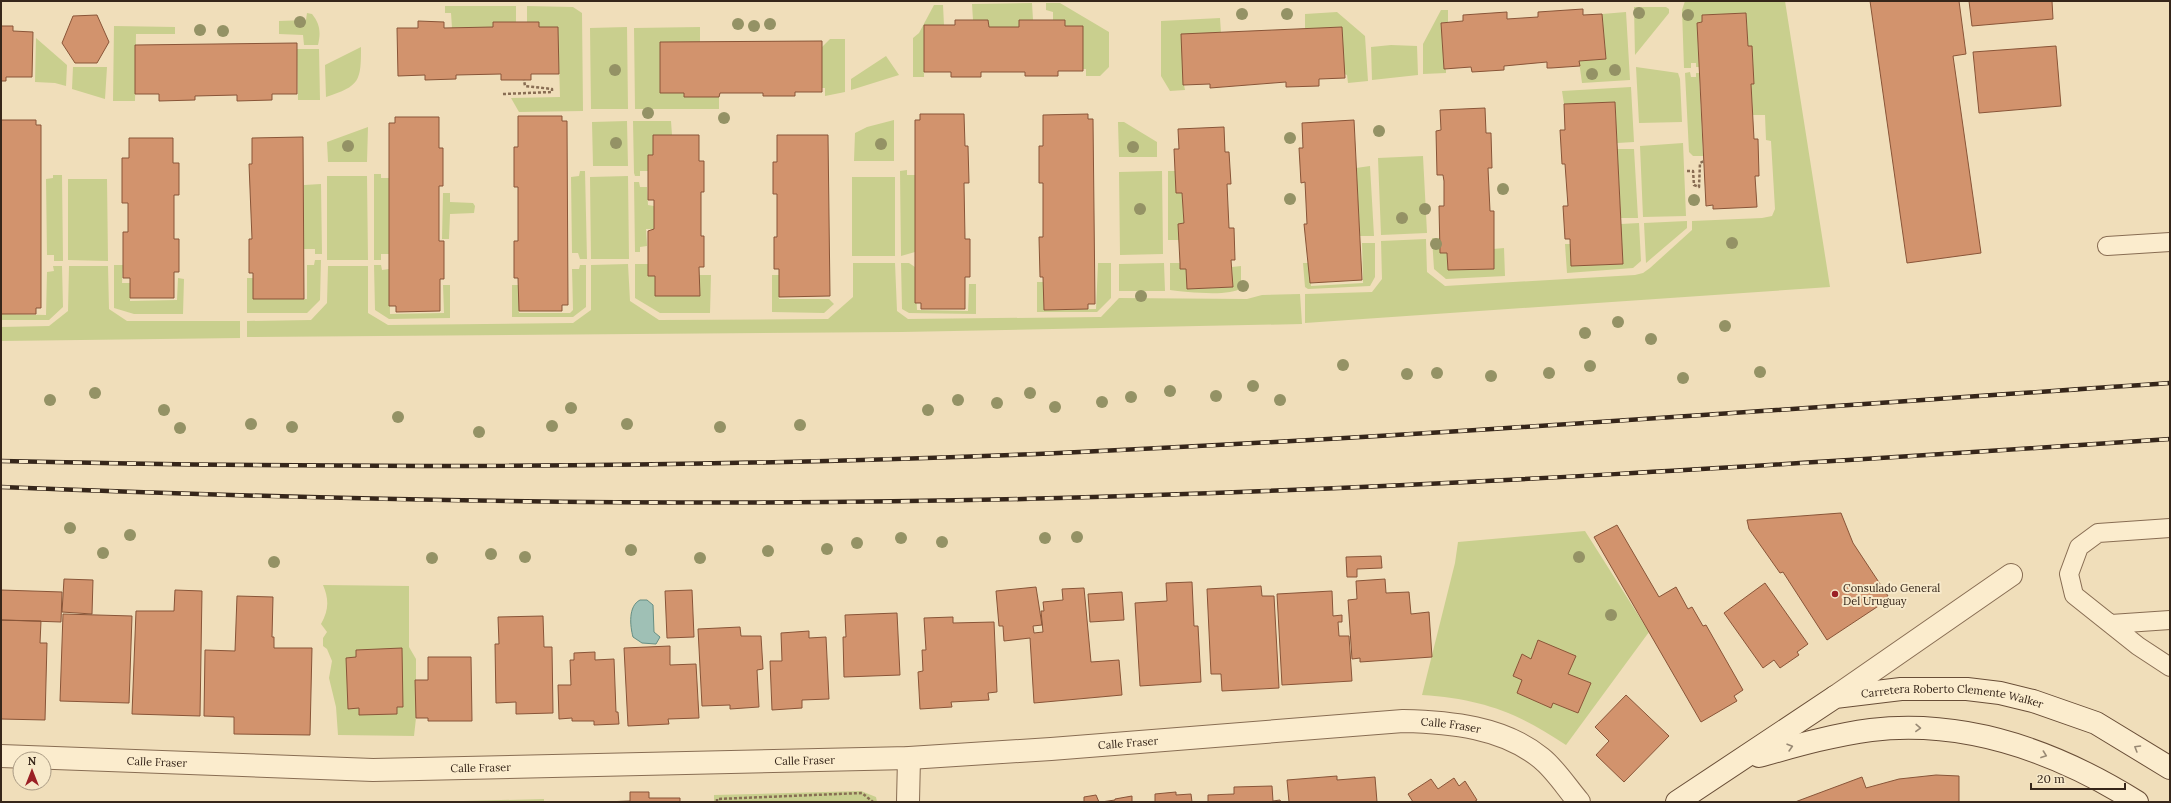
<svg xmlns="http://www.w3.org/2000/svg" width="2171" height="803" viewBox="0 0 2171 803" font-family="Lora,serif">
<rect width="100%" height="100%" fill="#f0deba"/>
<path fill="#c9cf8e" d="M1685,1H1785L1830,287L1305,323V294L1372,292L1382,279L1381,241L1426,239L1427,272L1445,286L1635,275L1643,273L1650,268L1692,230V221L1762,218L1772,216L1775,209L1771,141L1766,140L1765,115H1753L1751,84H1754L1752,46H1748L1746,13L1702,15V22L1697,23L1699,67H1696V63H1691V68H1684L1682,10Z
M1032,3L1033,20H1019V27H989L988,20H973L972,4Z
M1046,3H1060L1109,32V67L1100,76H1086V69H1083V26H1065V20H1053V12L1046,10Z
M934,5H943L944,25L924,26V77H913V38L919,33Z
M445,6H516V22H493V27H489L452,28L451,13H445Z
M527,6L573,7L582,13L583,111L519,112L511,98L560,97L558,27H539L538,22H527Z
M1634,7H1666L1669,9V13L1635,55Z
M1441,10H1448V22L1441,23L1444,68L1446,69V73L1423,74V44Z
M1337,12L1365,36L1368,81L1348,83L1347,75L1344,74L1342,27L1305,29V14Z
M1626,12L1630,80L1582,83L1579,61L1606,59L1602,14Z
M307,13L312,14C320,24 321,32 318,45H304L303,35L279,34V21L306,20Z
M1220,18L1221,33L1184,85L1185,90L1170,91L1161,76V21Z
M114,26L175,27V34H136L135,101H113Z
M627,27L628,109H591L590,28Z
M700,27V42H660V93H684L685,97H719V109H635L634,28Z
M36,38L67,65L66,86L55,83L35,82Z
M830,39H845V92L825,96V88H822V47Z
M1391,45L1417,46L1418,75L1372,80L1371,47Z
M361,47C361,81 360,86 326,97L325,65Z
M297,49H319L320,100H298Z
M886,56L899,75L851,90V79Z
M73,67H107L105,99L72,89Z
M1636,67L1678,73L1680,79L1682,122L1639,123Z
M1690,72L1691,77H1696V73H1699L1703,156H1693L1689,152L1685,73Z
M1631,87L1634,142L1617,143L1615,102L1564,104L1562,91Z
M894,120V161H854L855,133L867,127Z
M627,121L628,166H593L592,122Z
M633,121H671L672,135L653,155H648V171H640V176H635L634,173Z
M1118,122H1124L1157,142V157H1119Z
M368,127L367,162H328L327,142Z
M1683,143L1686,216L1643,217L1640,146Z
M1617,149H1634L1638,218H1621Z
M1423,156L1427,233L1381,235L1378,158Z
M1370,166L1374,236H1360L1356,168Z
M907,170V175H915V252L901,256L900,171Z
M580,171H585L587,259H580L578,253H572L571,177L579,176Z
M1162,171L1163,254L1120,255L1119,172Z
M1168,171H1175L1176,193H1182L1184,223L1178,224L1179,240H1168Z
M374,174H381V178H389V254H381V260H374Z
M53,175H62L63,261H54V255H47L46,179L53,178Z
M327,176H367L368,260H327Z
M628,176L629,259H591L590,177Z
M852,177H895V256H852Z
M68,179H107L108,261L68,260Z
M634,182H639L640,187H647L648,205L654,206V229H646L647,246L640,247V252H635Z
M321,184L322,254H315V249H304V185Z
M443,193H450V202L473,203L475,206L474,213L450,214L449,239H442Z
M1687,221V228L1646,263L1644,223Z
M1639,223L1641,261L1633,268L1567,273L1565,244H1570L1572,266L1623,264L1621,224Z
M1432,238H1440V253H1447L1448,270L1493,269V249L1504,248L1505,276L1446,279L1434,269Z
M1362,243H1375V277L1370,286L1308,289L1305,287L1303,263H1309L1311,286L1363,283Z
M315,260H321L320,300L307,313H247V278H253V299H307V265H314Z
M853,263H895L897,311L908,319L1101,317L1119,298L1247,299L1262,295L1300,294L1302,324L902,332L247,337V321L311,320L327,303L328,266H368V313L388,325L573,323L591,310V265L628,264L630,301L659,320L828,319L853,297Z
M901,263H909L915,267L917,310L968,311L969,284H976V314L909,313L902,309Z
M1098,263H1111V298L1097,312H1037V282H1044V310L1096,309Z
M1164,263L1165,291H1119V264Z
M1170,263H1180V269H1186L1187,289L1233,287L1232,267L1241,266V288C1231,297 1184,292 1170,290Z
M635,264H648L655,276V296H700L699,275H711L710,313H660L635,298Z
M114,265H123L122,283H130V301L177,300L178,278L184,279L183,314H134L114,308Z
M374,265H381L382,270L389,269L390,314L444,313L443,285H450V318L389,319L375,310Z
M580,265H586V307L573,317H512V285H519V313H570L573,310L572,269H579Z
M53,266H62L63,307L49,320H1V314L46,315L47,272L54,271Z
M69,266H108L109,309L127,321H240V338L1,341V327L49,326L68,311Z
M772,275H779V299H829L834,304L824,313L772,312Z
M1585,531L1649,632L1566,745C1517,712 1481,699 1422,695L1455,563L1458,542Z
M323,585L409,586V647L416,659V718L414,736L338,735L336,707L329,678L332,661L327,649L323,646V638L327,632L321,624C329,610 329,599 323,585Z
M861,791L876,797L877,802H714V795Z
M544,799V802H463V801Z"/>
<path fill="#9fc0b5" stroke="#668e83" d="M640,600H647L653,605L654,632L660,637L656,644L642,643L633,637C630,626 628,606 640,600Z"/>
<path fill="#d2936d" stroke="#895538" d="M1870,1H1959L1966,54L1953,56L1981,253L1907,263Z
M1969,1H2052L2053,19L1972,26Z
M1583,9V15L1602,14L1606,59L1579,61L1580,66L1551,68H1547V62L1504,66V70L1472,72L1471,67L1444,69L1441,23L1463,21V15L1507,12V19L1538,17V12Z
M1746,13L1748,46H1752L1754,84H1751L1754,139H1758L1759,176H1755L1757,207L1713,209V205L1706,206L1697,23L1702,22V15Z
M97,15L109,42L97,63H75L62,43L73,16Z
M955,20H988L989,27H1019V20H1065V26H1083V71H1058V76H1025V72H981V77H951V72H924V25H955Z
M418,21L444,22V28L493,27V22H539V27H558L559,74H531V80H501V74L456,75V79L425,80V75L398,76L397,28H418Z
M1,26H13V31L33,32L32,77H6V81H1Z
M1342,27L1345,78L1319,79V86L1286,87V82L1210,88V84L1183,85L1181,34Z
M822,41V92H795V96H763V93H720L719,97H684V93H660V42Z
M297,43V94H272V100L237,101V95L195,96V100L159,101V94H135V45Z
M2056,46L2061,106L1979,113L1973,52Z
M1615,102L1623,264L1571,266L1570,239H1565L1563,206H1568L1565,164H1562L1560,130H1565L1564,104Z
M1485,108L1486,133H1491L1492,168H1488L1490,211H1494V269L1448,270L1447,253H1440L1439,206H1444V181L1443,175H1437L1436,131L1441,130L1440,110Z
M920,114H964L965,146H968L969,183H964L965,239H970V277H965V309H921V303H915V120H920Z
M1088,114V119H1093L1095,304H1088V309L1044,310L1043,277H1040L1039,237H1043V183H1039V146H1043V115Z
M518,116H562V121H567L568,305H562V311H519L518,278H514V241H518V187H514V147H518Z
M395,117H439V148H443V186H439V241H444V279H440V311L396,312V306H389V123H395Z
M1,120H36V125H41V308H36V314H1Z
M1354,120L1362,280L1310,283L1304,224H1307L1305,182L1301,183L1299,148H1303L1302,123Z
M1224,127L1225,152H1229L1231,184H1227L1229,228H1234L1235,260H1231L1233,287L1187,289L1186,269H1180V263L1178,224L1184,223L1182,193H1176L1174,149H1179L1178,129Z
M653,135H699V161H704V192H701V236H704V267H699L700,296H655V276H648V231L654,229V200H648V155H653Z
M777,135H828L830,296L779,297V269H774V237H777V194H773V162H777Z
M303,137L304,299H253V273H249V239H252L249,164H252V138Z
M129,138H173V163H179V195H174V239H179V272H174V298H130V278H123V232H128V203H122V158H129Z
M1841,513L1853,543L1888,596L1885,599L1886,601L1827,640L1783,572L1780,573L1749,529L1747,520Z
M1617,525L1659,597L1676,587L1688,609L1692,607L1703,626L1706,625L1743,690L1734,696L1737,701L1701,722L1594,537Z
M1381,556L1382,568L1357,569V577H1347L1346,557Z
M64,579L93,580L92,614L62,612Z
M1385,579L1386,593L1409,592L1411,614L1429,612L1432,657L1360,662V658L1352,659L1348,600L1357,599L1356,581Z
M1192,582L1194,626H1198L1201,682L1140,686L1135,603L1167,601L1166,583Z
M1765,583L1808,644L1797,652L1799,655L1780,668L1774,660L1763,668L1724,613Z
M1261,586L1262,596H1274L1279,688L1222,691L1221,674H1211L1207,589Z
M1036,587L1042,625L1033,626L1034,633L1043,632L1041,611H1044L1043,602L1063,600L1062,589L1084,588L1091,662L1119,660L1122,695L1034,703L1030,638L1004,641L1003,626H999L996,591Z
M1,590L62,592L61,622L1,620Z
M175,590L202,591L200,716L132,714L136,611H174Z
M692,590L694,637L667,638L665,591Z
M1332,591L1333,616L1342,615V622H1338L1339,636H1349L1352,681L1282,685L1277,594Z
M1122,592L1124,620L1090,622L1088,594Z
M237,596L273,597L272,637H274V648H312L310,735L234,734V717L204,716L205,650L235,651Z
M897,613L900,675L844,677L843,637H846L845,615Z
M63,614L132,616L129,703L60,701Z
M543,616L544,647H552L553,713L516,714V702L496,703L495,644H499L498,617Z
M953,617V623L994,622L997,692L988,693L989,700L951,702L952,707L920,709L918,672L923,671L922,650H926L924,618Z
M1,620L41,621L40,643H47L45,720L1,719Z
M740,627L741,636H761L763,669L757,670L759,707L730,709V705L702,706L698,629Z
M809,631V638L826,637L829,699L802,700V708L772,710L770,661H782L781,633Z
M1538,640L1576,656L1568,674L1591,683L1578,713L1553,703L1551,708L1517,693L1522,680L1513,676L1522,654L1531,659Z
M670,646V665L696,664L699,718L668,719L669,724L628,726L624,648Z
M402,648L403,707H397V714L359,715V708L348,709L346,658L356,657V650Z
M595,652V660L614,659L616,712H618L619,724L594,725V721H572V718L559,719L558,685H571L570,660H574V653Z
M428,657H471L472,721H428V718H416L415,680H428Z
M1626,695L1669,736L1624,782L1596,755L1609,741L1595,727Z
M1936,775L1959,776V802H1795L1862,777L1866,788L1899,779Z
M1337,776V780L1375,777L1377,802H1289L1287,780Z
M1454,778L1459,786L1465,781L1477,800L1474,802H1413L1408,794L1431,779L1438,789Z
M1272,786L1273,801L1280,800L1281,802H1208V795L1234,794V787Z
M630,792H649V798H680V802H604L630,801Z
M1176,792V795L1191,794L1192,802H1155V794Z
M1096,795L1099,802H1082H1084V797Z
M1132,796V802H1101L1115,800V799Z"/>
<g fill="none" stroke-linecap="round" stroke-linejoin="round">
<defs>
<path id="service" d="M2107,246L2170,242
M2170,528L2098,533L2079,547L2069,574L2074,595L2138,646L2170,667
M2111,624L2170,620"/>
<g id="minor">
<path d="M1835,697L2011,575"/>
<path id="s1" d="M1,756L373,770L909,758L1051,749L1403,721C1450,722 1503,727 1541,758C1555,769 1567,788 1579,802"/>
<path d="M908,802L909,758"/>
</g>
<g id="secondary">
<path d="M1759,756C1795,746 1833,735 1871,730C1966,719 2057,752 2137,802"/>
<path id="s2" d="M1677,802L1835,697L1901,689H1967L2000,693L2033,701L2096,723L2170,768"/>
</g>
</defs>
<use href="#service" stroke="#886d53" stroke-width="20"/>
<use href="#minor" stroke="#886d53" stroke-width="24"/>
<use href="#secondary" stroke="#694e37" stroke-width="24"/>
<path stroke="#886d53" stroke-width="2.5" stroke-dasharray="3 2" stroke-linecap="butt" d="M503,94L552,92V89L525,86L524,80
M1687,171H1693L1694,185L1699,187L1700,163L1704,161
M717,802V799L862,793L873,802"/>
<use href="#service" stroke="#fbeccd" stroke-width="18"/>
<use href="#minor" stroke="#fbeccd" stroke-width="22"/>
<use href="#secondary" stroke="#fbeccd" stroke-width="22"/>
<defs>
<path id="rail" d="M1,461C354,469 707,468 1059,453C1430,436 1800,408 2170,383
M1,487C353,501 706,508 1059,498C1430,488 1800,464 2170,439"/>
</defs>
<use href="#rail" stroke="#36261a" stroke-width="4.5"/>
<use href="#rail" stroke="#f7e9ca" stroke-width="3" stroke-dasharray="9" stroke-linecap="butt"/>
</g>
<g fill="#949265">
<circle cx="1639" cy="13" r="6"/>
<circle cx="1242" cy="14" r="6"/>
<circle cx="1287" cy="14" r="6"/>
<circle cx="1688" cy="15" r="6"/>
<circle cx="300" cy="22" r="6"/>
<circle cx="738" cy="24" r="6"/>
<circle cx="770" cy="24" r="6"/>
<circle cx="754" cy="26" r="6"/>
<circle cx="200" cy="30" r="6"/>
<circle cx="223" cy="31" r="6"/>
<circle cx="615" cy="70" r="6"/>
<circle cx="1615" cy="70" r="6"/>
<circle cx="1592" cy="74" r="6"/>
<circle cx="648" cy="113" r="6"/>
<circle cx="724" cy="118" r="6"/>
<circle cx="1379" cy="131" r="6"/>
<circle cx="1290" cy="138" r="6"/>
<circle cx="616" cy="143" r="6"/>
<circle cx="881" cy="144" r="6"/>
<circle cx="348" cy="146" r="6"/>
<circle cx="1133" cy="147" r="6"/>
<circle cx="1503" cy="189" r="6"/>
<circle cx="1290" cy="199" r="6"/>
<circle cx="1694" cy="200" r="6"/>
<circle cx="1140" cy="209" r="6"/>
<circle cx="1425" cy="209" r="6"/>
<circle cx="1402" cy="218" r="6"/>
<circle cx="1732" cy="243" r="6"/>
<circle cx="1436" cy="244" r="6"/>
<circle cx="1243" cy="286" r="6"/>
<circle cx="1141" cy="296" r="6"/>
<circle cx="1618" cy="322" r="6"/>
<circle cx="1725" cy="326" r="6"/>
<circle cx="1585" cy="333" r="6"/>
<circle cx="1651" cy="339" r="6"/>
<circle cx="1343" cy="365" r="6"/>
<circle cx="1590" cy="366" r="6"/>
<circle cx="1760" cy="372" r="6"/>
<circle cx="1437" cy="373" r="6"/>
<circle cx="1549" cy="373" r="6"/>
<circle cx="1407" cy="374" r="6"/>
<circle cx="1491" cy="376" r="6"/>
<circle cx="1683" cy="378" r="6"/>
<circle cx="1253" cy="386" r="6"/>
<circle cx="1170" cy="391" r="6"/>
<circle cx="95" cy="393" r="6"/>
<circle cx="1030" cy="393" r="6"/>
<circle cx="1216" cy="396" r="6"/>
<circle cx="1131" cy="397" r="6"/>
<circle cx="50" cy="400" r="6"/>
<circle cx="958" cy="400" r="6"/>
<circle cx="1280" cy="400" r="6"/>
<circle cx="1102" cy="402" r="6"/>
<circle cx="997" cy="403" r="6"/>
<circle cx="1055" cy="407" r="6"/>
<circle cx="571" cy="408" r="6"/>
<circle cx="164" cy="410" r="6"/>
<circle cx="928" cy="410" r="6"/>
<circle cx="398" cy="417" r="6"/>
<circle cx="251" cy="424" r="6"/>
<circle cx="627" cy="424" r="6"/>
<circle cx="800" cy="425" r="6"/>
<circle cx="552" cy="426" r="6"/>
<circle cx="292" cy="427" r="6"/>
<circle cx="720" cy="427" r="6"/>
<circle cx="180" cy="428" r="6"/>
<circle cx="479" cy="432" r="6"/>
<circle cx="70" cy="528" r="6"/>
<circle cx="130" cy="535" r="6"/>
<circle cx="1077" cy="537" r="6"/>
<circle cx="901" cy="538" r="6"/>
<circle cx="1045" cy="538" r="6"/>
<circle cx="942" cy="542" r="6"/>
<circle cx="857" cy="543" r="6"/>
<circle cx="827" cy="549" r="6"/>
<circle cx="631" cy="550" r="6"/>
<circle cx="768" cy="551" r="6"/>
<circle cx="103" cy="553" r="6"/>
<circle cx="491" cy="554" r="6"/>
<circle cx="525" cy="557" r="6"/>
<circle cx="1579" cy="557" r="6"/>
<circle cx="432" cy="558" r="6"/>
<circle cx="700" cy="558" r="6"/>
<circle cx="274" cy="562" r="6"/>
<circle cx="1611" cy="615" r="6"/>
</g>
<defs><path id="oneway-chevron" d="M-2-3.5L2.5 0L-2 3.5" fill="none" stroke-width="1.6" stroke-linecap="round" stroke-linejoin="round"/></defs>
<g stroke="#988974">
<use href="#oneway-chevron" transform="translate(1918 728) rotate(2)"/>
<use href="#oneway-chevron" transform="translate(1790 747) rotate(-16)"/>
<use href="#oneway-chevron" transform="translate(2137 748) rotate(-149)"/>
<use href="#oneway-chevron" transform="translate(2044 755) rotate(20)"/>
</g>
<circle fill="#9b2025" stroke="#f7e9ca" stroke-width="1.5" cx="1835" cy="594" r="4"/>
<g text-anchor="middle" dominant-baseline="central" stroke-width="4" stroke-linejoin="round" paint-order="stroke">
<g font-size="11" fill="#36261a" stroke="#f7e9ca" text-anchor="start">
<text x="1843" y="588">Consulado General<tspan x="1843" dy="13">Del Uruguay</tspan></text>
</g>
<g font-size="11" fill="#36261a" stroke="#f7e9ca">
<text stroke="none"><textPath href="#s2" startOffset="308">Carretera Roberto Clemente Walker</textPath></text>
<text stroke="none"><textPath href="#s1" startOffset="1452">Calle Fraser</textPath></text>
<text stroke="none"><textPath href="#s1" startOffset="1128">Calle Fraser</textPath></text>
<text stroke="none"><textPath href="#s1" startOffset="804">Calle Fraser</textPath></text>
<text stroke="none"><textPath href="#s1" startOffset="156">Calle Fraser</textPath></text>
<text stroke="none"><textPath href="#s1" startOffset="480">Calle Fraser</textPath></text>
</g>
</g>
<rect width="2171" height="803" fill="none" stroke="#36261a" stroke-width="4"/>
<g transform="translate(32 771)"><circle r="19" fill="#f7e9ca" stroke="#aa9b84"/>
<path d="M0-3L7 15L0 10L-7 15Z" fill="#9b2025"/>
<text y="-6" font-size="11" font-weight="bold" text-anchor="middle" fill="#36261a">N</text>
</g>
<path d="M2031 783v6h94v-6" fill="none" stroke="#36261a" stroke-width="2"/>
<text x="2037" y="783" font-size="12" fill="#36261a" stroke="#f7e9ca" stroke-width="3" paint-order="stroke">20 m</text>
</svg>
